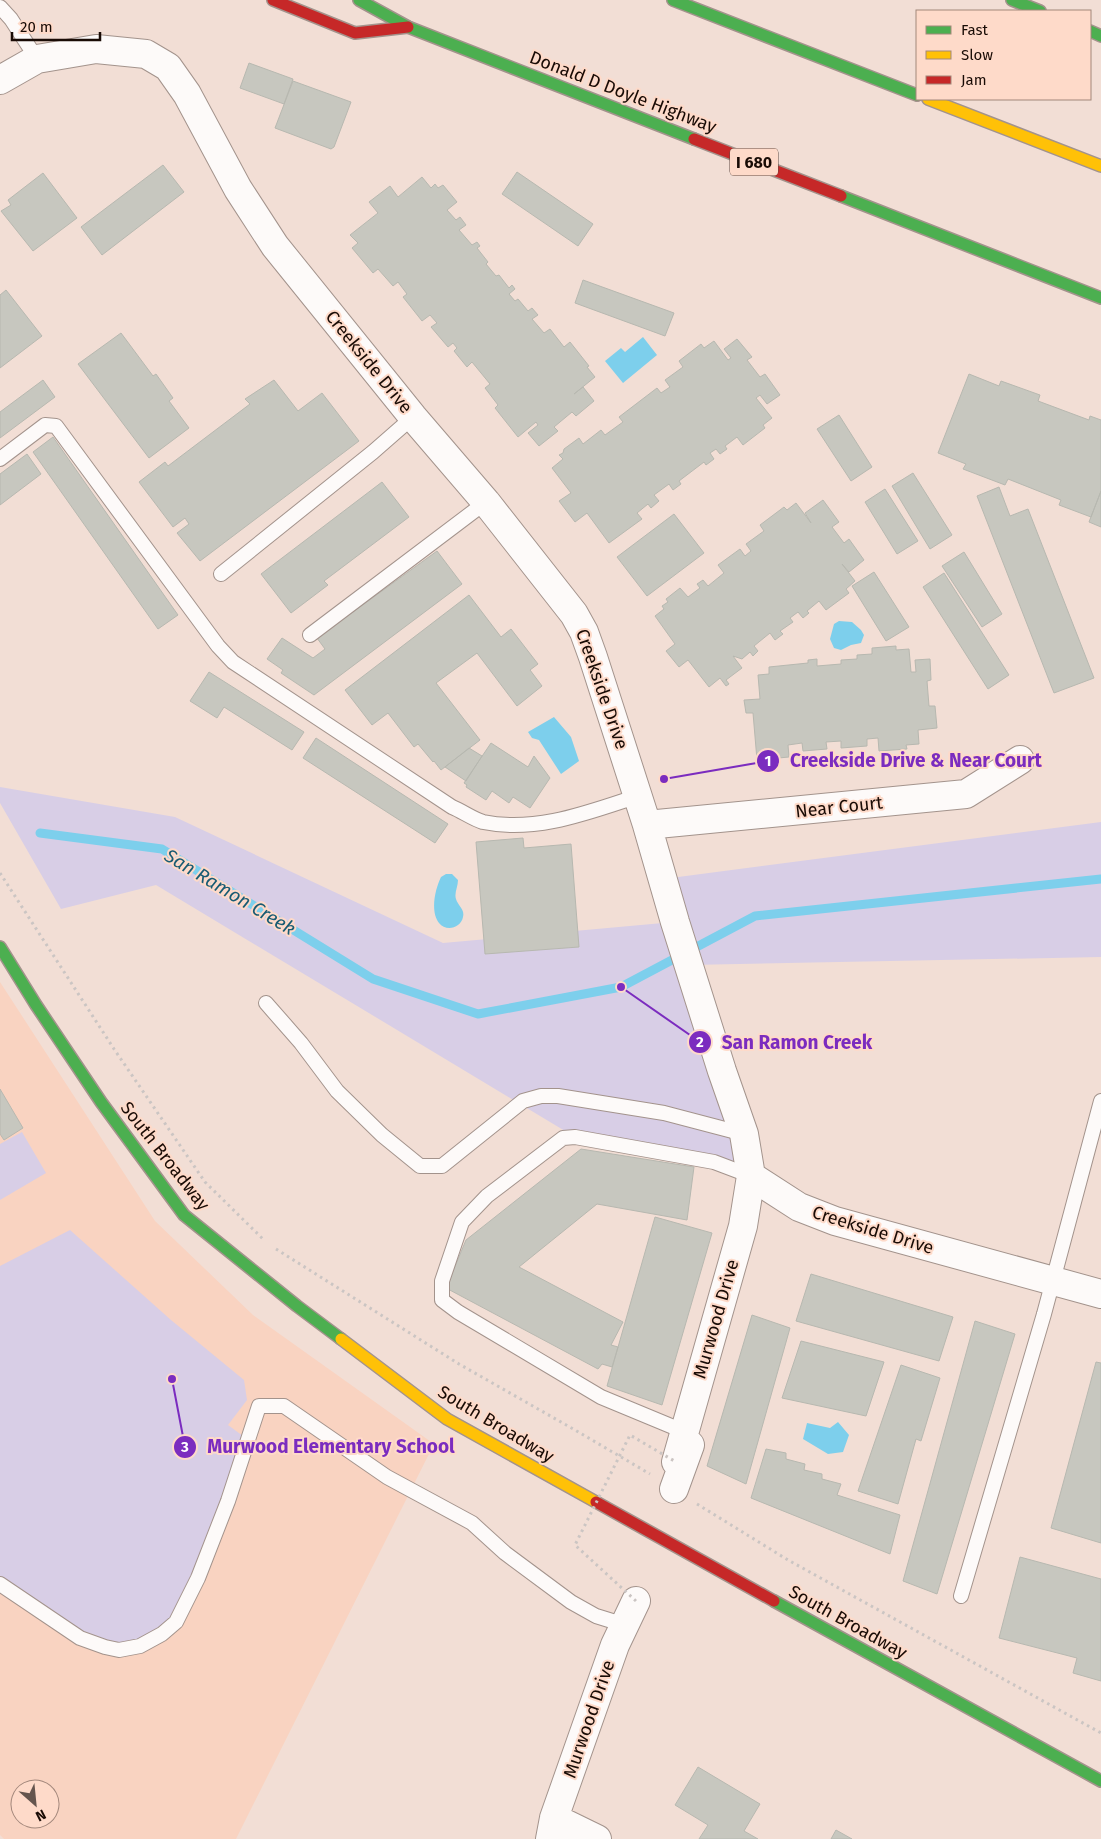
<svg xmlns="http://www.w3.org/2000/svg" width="1101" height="1839" viewBox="0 0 1101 1839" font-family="'Fira Sans',sans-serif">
<rect width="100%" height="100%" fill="#f2ded5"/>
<path fill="#f9d3c1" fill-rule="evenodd" d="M0,982L155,1221L253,1315L434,1444L236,1839H4L0,1835ZM20,1789H50V1819H20Z"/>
<path fill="#d8cee6" d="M0,787L175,817L443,943L674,922L663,879L1101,822V957L689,965L751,1176L575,1137L156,885L61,909L0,803Z
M22,1132L46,1173L0,1200V1144Z
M70,1230L171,1320L244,1380L247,1400L228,1425L243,1436L183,1613L141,1645L116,1647L91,1639L25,1595L0,1576V1266Z"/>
<path fill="#7dcfec" d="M643,337L657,355L623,383L605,361L621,348L625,352Z
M839,621L852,622L861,630L864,635L861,643L851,645L841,650L834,648L830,639L834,624Z
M554,717L571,737L579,761L561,774L539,740L532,738L528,732Z
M452,874L458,880C458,887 454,893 456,899C458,906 465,909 463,917C461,928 446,932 439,923C430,912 435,889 441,877L446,874Z
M838,1422L849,1435L843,1452L828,1454L803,1439L807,1423L830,1428Z"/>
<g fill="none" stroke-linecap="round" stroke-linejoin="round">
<path stroke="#7dcfec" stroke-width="9" d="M40,833L162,849L373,979L478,1014L621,987L755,916L1101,879"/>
</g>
<path fill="#c7c7bf" stroke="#b7b8b0" d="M249,63L293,79L284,104L240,88Z
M293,81L351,102L334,147L331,149L275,128Z
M163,165L184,192L102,255L81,227Z
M517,172L593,224L578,246L502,194Z
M43,173L77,218L33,251L1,211L11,205L8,200Z
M422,177L431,188L435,184L438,188L443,185L457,202L447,210L456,220L460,217L466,225L459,230L472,245L477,242L480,246L477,248L488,262L486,264L496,276L499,275L509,288L512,285L515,289L509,294L515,301L518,299L528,311L532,308L538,315L532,319L544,333L550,329L564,347L570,342L589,366L587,367L595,377L574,394L583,387L594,401L576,416L572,412L554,427L558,431L539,446L528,433L538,425L536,422L518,437L495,408L498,405L485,388L490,384L472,362L467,367L454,351L457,348L453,343L448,347L431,327L437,323L430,315L422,321L403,297L407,294L398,282L393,286L378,269L373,273L352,248L358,243L350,235L378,213L369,202L390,186L398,197Z
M583,280L674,313L665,336L575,303Z
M6,290L42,336L0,368V295Z
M121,333L153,376L156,374L173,398L169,401L189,428L149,458L78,364Z
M737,339L752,357L747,360L760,377L765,374L780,395L767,404L760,395L756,398L772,418L763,425L765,428L743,445L737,437L725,446L727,449L720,454L716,449L710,453L714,459L706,465L704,462L679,481L681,484L673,490L669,484L654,495L659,501L651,508L648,504L637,513L642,519L609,543L587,513L575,522L559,501L571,493L552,468L563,459L559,455L563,453L564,449L579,438L583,444L601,430L605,435L623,422L619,417L657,388L661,393L670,387L665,380L683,367L679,361L701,344L704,348L714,341L728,360L731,358L724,349Z
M969,374L999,386L1001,381L1040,395L1038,401L1089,420L1090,416L1101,420V491L1091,517L1059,505L1061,500L1008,479L1005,485L963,469L966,464L938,453Z
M43,380L55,397L0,438V412Z
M274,380L298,411L322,393L359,441L200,561L177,533L189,524L185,518L173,527L139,482L165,462L168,466L250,404L245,399Z
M839,415L872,467L851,481L817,429Z
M53,437L178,615L158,629L33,452Z
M27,454L41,474L0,505V474Z
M913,473L952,535L930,549L892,486Z
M382,482L409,517L324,581L328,585L291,613L261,574Z
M999,487L1010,516L1028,509L1094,678L1054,693L977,496Z
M885,489L918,541L897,554L865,502Z
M1101,491V527L1089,522Z
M823,500L839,522L832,527L844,543L849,539L864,560L849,572L842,564L855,581L846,589L849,593L826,610L819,601L807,611L809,613L803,618L798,612L790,618L793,622L780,631L783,634L775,640L770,633L754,646L758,651L753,656L750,652L742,659L733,656L742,668L726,680L729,684L726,686L720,678L709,687L688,660L679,667L666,651L675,644L655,616L664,609L662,606L668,602L666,599L680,588L688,597L700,588L697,584L703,580L708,586L724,573L718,565L740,549L745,556L751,551L746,544L764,531L760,525L784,507L787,510L796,503L811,523L805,513Z
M674,514L704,553L647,596L617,557Z
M437,551L462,584L314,695L281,673L283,670L267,659L282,638L313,658L325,649L314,634L350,609L353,612Z
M964,552L1002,614L982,627L942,566Z
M874,572L909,627L886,641L852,586Z
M944,573L1009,675L988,689L923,587Z
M469,595L501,637L511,629L538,664L530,670L542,686L517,706L477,653L436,683L480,740L441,770L434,761L433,762L418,744L414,747L388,713L372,725L345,690Z
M896,646V650L909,649L911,672H916L915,660L930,659L931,680L927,681L929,706H935L937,728L918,730L919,744L906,745L907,749L879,751L878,738L867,739V746L841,748V741L826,742L827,749L803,751L802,743L788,745L789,757L757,760L753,713H746L744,700L760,699L758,675L769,674V667L808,663V660L817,659V666L841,664V660L857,659V655L872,654V648Z
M209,672L304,732L292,750L224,707L217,718L190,701Z
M316,738L448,824L435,843L303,758Z
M491,743L528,767L534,756L550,778L530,808L513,797L509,803L492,791L486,800L466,787L467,785L464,783Z
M469,748L482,756L466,781L445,767Z
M523,838L524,848L571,844L579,947L485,954L476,842Z
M0,1089L23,1128L4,1140L0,1134Z
M581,1149L694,1167L687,1220L597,1204L519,1267L623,1322L611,1345L618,1347L612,1367L602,1364L598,1369L446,1288L466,1240Z
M655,1217L712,1233L662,1405L607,1386Z
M811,1274L953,1317L939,1361L796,1321Z
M752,1315L790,1328L746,1484L707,1466Z
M975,1321L1015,1334L937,1594L903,1581Z
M801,1341L884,1362L866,1416L782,1398Z
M1096,1362L1101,1363V1543L1051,1528Z
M901,1365L940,1378L921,1441L916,1439L898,1504L858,1491Z
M766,1449L786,1453V1459L805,1464L804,1470L822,1474V1479L841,1484L837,1495L900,1515L890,1554L751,1498Z
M1020,1557L1101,1579V1681L1073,1673L1077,1658L999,1638Z
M698,1767L760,1804L744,1831L758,1839H699L708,1825L675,1805Z
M836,1830L852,1839H831Z"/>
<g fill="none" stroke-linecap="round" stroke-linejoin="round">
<defs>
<path id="lane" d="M0,7L11,19L37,59
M0,459L45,425L56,426L218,646L233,662L452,807C462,811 473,819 483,822C536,833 589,812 638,796
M221,574L373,452L413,417
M310,635L486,502
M266,1003L301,1043L337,1091L382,1135L420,1166H442L523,1101L541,1096H558L664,1113L744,1134
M683,1431L601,1397L458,1312L442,1300V1281L462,1222L487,1196L563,1138L575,1137L714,1162L751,1176
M0,1584L80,1638L105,1647L119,1650L140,1646L162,1634L176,1622L198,1578L228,1501L259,1406H284L387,1477L472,1523L505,1553L571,1602L596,1616L625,1625
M961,1596L1044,1314L1101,1101"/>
<path id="street" d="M0,80L37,59L96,49L146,54L168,67L187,94L238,189L275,246L413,417L486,502L574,614L584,632L593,657L647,825L675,922L722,1071L744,1134L751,1176L799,1207L835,1221L1101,1294
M647,825L966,794L1020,760
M676,1462L743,1226L751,1176
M674,1489L690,1445
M554,1818L597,1839
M550,1839L554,1818L615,1645L636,1601"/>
<path id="fast" d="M359,0L408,27L694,139
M673,0L917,95
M1012,0L1040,11
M1090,31L1101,36
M841,196L1101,298
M0,947L36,1005L101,1102L184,1215L297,1306L341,1339
M774,1601L1101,1781"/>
<path id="slow" d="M928,99L1101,166
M341,1339L447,1419L596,1502"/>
<path id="jam" d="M273,0L355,33L408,27
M694,139L841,196
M596,1502L774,1601"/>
</defs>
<use href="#lane" stroke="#a3938c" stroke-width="16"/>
<use href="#street" stroke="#a3938c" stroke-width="30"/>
<use href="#fast" stroke="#a3938c" stroke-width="14"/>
<use href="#slow" stroke="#a3938c" stroke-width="14"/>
<use href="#jam" stroke="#a3938c" stroke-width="14"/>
<path stroke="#cbc5c3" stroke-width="3" stroke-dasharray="2.5 4" stroke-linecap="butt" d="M0,873L114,1049L205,1182L265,1241
M276,1249L459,1364L575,1430L650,1474
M697,1504L788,1560L1101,1733"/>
<use href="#lane" stroke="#fdfaf9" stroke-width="14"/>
<use href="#street" stroke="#fdfaf9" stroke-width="28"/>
<use href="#fast" stroke="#4caf50" stroke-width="11"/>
<use href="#slow" stroke="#ffc107" stroke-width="11"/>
<use href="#jam" stroke="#c62828" stroke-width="11"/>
<path stroke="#cbc5c3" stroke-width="3" stroke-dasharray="2.5 4" stroke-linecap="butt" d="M636,1601L575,1545L630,1435L676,1462"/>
</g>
<g text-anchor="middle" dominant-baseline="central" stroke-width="4" stroke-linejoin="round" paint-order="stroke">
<rect fill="#fedac9" stroke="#5e4940" stroke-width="1" x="730" y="148.5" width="48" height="27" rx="4"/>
<g font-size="16" font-weight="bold" fill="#190b05">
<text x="754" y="162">I 680</text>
</g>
<g font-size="18" fill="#190b05" stroke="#fedac9">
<text transform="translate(623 92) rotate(21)">Donald D Doyle Highway</text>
<text transform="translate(369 362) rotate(51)">Creekside Drive</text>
<text transform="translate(602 689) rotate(71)">Creekside Drive</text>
<text transform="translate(839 807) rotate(-6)">Near Court</text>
<text transform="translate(165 1156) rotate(52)">South Broadway</text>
<text transform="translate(873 1230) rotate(17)">Creekside Drive</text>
<text transform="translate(716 1319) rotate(-74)">Murwood Drive</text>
<text transform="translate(496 1424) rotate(31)">South Broadway</text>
<text transform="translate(848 1622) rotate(29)">South Broadway</text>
<text transform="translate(589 1719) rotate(-71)">Murwood Drive</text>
</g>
<g font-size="19" font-style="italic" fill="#185b73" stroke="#fedac9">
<text transform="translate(230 892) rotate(31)">San Ramon Creek</text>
</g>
</g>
<path fill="none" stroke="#7b2cbf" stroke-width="2" d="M664 779L768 761M621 987L700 1042M172 1379L185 1447"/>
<g fill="#7b2cbf" stroke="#fedac9" stroke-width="2">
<circle cx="664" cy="779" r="5"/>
<circle cx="621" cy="987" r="5"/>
<circle cx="172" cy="1379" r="5"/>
<circle cx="768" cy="761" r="12"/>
<circle cx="700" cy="1042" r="12"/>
<circle cx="185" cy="1447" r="12"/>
</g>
<g font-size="15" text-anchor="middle" font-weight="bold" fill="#fff">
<text x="768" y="766">1</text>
<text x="700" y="1047">2</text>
<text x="185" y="1452">3</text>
</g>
<g font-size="19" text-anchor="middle" font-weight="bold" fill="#7b2cbf" stroke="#fedac9" stroke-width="4" stroke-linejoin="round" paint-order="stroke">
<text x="916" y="767">Creekside Drive &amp; Near Court</text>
<text x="797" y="1049">San Ramon Creek</text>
<text x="331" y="1453">Murwood Elementary School</text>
</g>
<rect x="916" y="10" width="175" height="90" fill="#fedac9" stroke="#a2877b"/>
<rect x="926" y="26" width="25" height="8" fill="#4caf50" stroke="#a2877b"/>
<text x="961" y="35" font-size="15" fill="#190b05">Fast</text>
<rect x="926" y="51" width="25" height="8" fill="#ffc107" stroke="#a2877b"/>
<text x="961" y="60" font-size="15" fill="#190b05">Slow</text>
<rect x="926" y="76" width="25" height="8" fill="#c62828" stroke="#a2877b"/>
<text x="961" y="85" font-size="15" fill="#190b05">Jam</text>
<g transform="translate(35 1804) rotate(153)"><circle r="24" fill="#fedac9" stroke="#a2877b"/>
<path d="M0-4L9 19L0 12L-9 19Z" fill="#65554e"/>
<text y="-8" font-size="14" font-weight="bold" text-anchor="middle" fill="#190b05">N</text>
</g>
<path d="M12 32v8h88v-8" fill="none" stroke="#190b05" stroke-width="2.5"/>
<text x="20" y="32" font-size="15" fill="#190b05" stroke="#fedac9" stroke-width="4" paint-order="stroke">20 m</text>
</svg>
